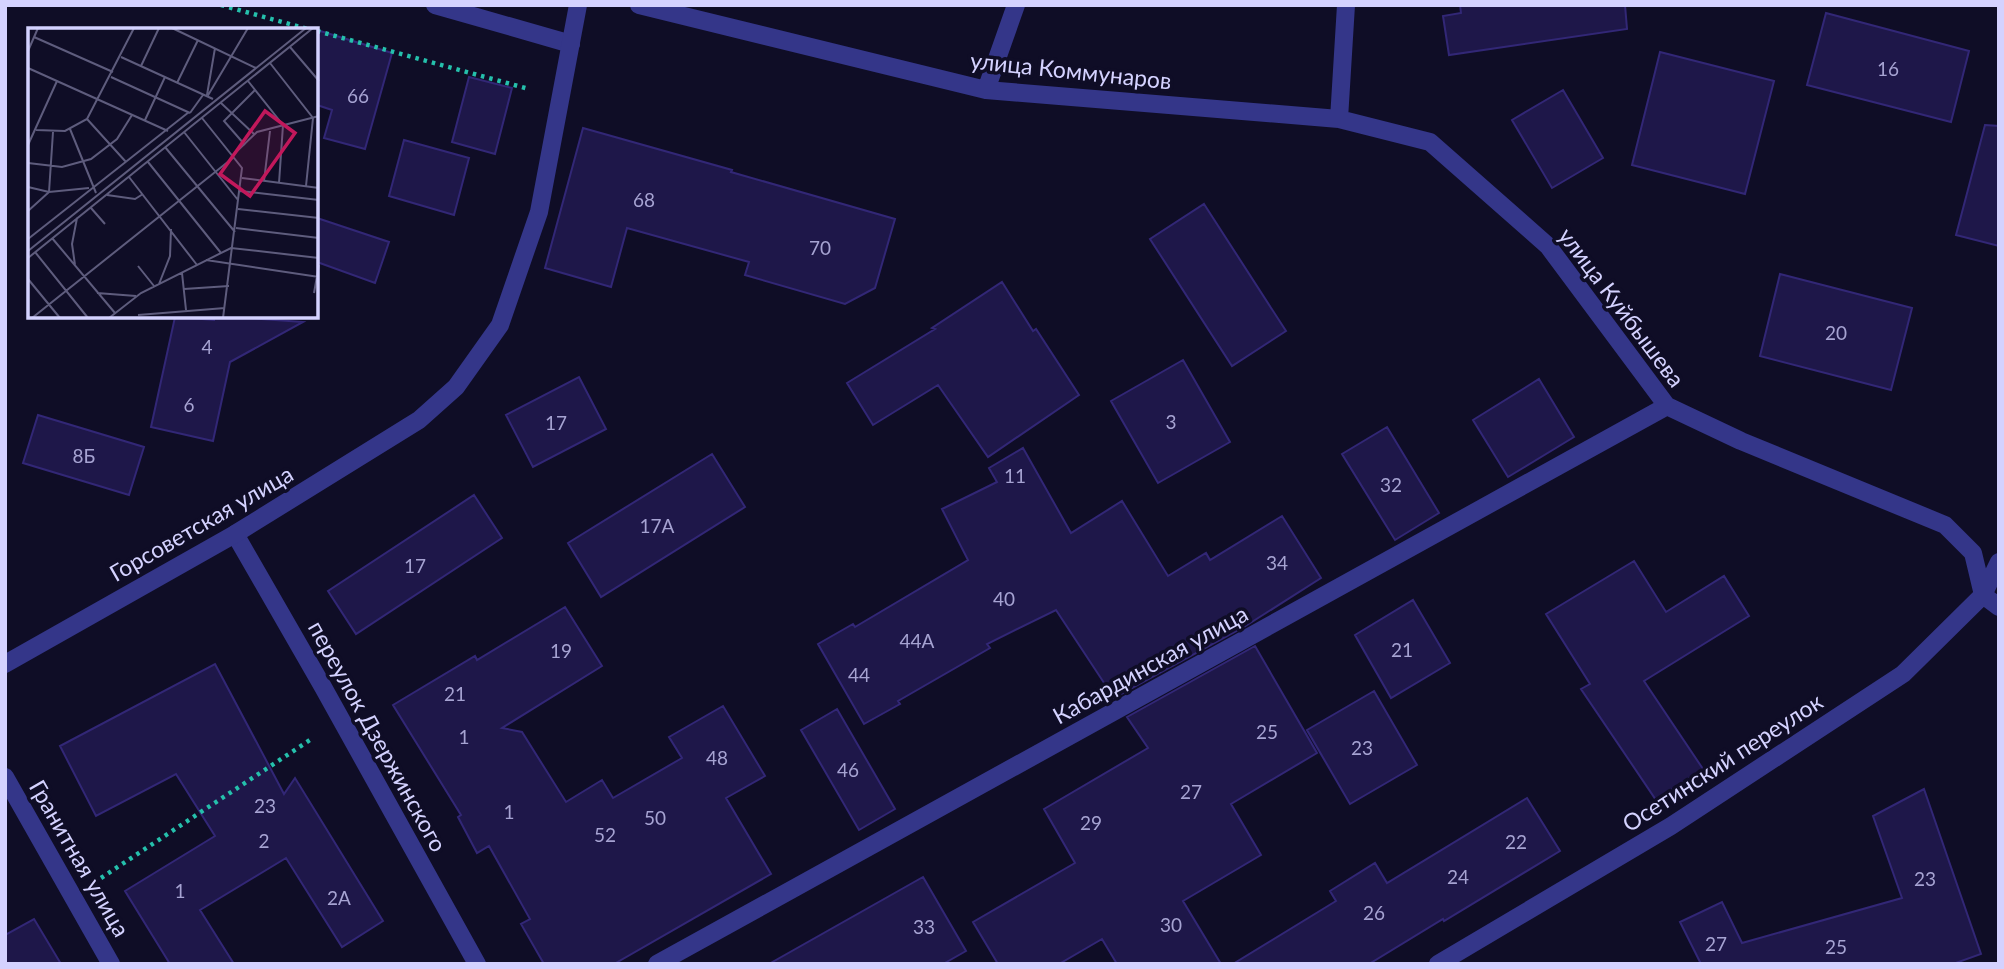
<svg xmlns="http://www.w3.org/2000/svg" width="2004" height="969" viewBox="0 0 2004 969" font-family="Lato,sans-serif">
<rect width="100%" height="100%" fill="#0f0d26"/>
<path fill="#1e1749" stroke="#322776" stroke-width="2" d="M1460,5H1625L1627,29L1449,55L1443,16L1461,13Z
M1826,13L1969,51L1951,122L1807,85Z
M317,30L392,53L365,149L324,138L332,110L317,105Z
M1660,52L1774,81L1745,194L1632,165Z
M469,77L512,88L495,154L452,142Z
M1563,90L1603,158L1552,188L1512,120Z
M1985,125L1999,126V246L1956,235Z
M583,128L732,170L731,172L895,219L875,288L845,304L745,275L749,262L627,228L611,287L545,268Z
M404,140L469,158L454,215L389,196Z
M1204,204L1286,331L1232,366L1150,239Z
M317,218L389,242L375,283L317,262Z
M1780,274L1912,308L1891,390L1760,356Z
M1002,282L1033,331L1036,329L1079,395L988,457L938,385L873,425L847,383L935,329L932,328Z
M175,317L214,320V317H234L303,322L230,362L213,441L151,427Z
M1183,360L1230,442L1158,483L1111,401Z
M579,377L606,429L533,467L506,415Z
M1539,379L1574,437L1508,477L1473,420Z
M38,415L144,447L129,495L23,463Z
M1387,427L1439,513L1395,540L1342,454Z
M1023,448L1071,533L1122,501L1168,576L1206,553L1210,560L1282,516L1321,578L1244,627L1114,698L1056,610L987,644L990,648L898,701L900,704L864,724L818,644L853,624L855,627L968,560L942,509L997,482L989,468Z
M712,454L745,507L601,597L568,543Z
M474,495L502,538L356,634L328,591Z
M1634,561L1666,612L1724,576L1749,616L1644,681L1703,769L1656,800L1581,689L1590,684L1546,614Z
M1413,600L1450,663L1391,698L1355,635Z
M565,607L602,666L502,728L522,732L566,802L602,780L613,798L682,758L669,737L723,706L765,776L726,798L771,874L614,964H544L521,924L530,919L489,846L477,853L458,817L461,815L393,705L475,656L477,660Z
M1255,646L1317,753L1231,804L1261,855L1183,901L1221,964H1117L1102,939L1059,964H998L973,922L1075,863L1044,809L1148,748L1127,717Z
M215,664L284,794L295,778L383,921L342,947L286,858L200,910L234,964H170L125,891L215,836L176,774L96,816L60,746Z
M1374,691L1417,765L1350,804L1307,730Z
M837,709L895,809L859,830L801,730Z
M1924,789L1981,954L1953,964H1701L1680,922L1722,902L1742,943L1902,898L1873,816Z
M1527,798L1560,851L1444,921L1443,919L1369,964H1233L1336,901L1330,891L1375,863L1387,883Z
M923,877L966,951L943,964H769Z
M34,919L61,964H5V935Z"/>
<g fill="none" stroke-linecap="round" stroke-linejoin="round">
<path stroke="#25c0ac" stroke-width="4.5" stroke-dasharray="3.5 5" stroke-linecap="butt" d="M221,5L311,30
M317,31L529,89
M101,878L313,738"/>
<path stroke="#343689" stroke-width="18" d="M435,5L571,44
M639,5L986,90L1339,119L1430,142L1548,246L1667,406L1741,441L1945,525L1973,553L1983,595L1999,607
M986,90L1016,5
M1339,119L1346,5
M235,534L323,687L477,964
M5,777L111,964
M657,964L1667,406
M1438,964L1671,826L1903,674L1983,595L1999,562"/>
<path stroke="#343689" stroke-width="18" d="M5,664L235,534L419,420L456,387L500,325L539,212L578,5"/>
</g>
<g text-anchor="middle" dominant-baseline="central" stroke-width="7" stroke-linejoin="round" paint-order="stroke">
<g font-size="19" fill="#a6a3d2">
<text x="1888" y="68">16</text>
<text x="358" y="95">66</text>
<text x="644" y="199">68</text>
<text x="820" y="247">70</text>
<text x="1836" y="332">20</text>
<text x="207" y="346">4</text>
<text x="189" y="404">6</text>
<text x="1171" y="421">3</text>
<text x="556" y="422">17</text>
<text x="84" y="455">8Б</text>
<text x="1015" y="475">11</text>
<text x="1391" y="484">32</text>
<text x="657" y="525">17А</text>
<text x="1277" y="562">34</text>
<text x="415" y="565">17</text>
<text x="1004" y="598">40</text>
<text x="917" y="640">44А</text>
<text x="1402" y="649">21</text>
<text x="561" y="650">19</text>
<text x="859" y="674">44</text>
<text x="455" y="693">21</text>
<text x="1267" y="731">25</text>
<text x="464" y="736">1</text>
<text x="1362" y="747">23</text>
<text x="717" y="757">48</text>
<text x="848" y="769">46</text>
<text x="1191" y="791">27</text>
<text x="265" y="805">23</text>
<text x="509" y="811">1</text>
<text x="655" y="817">50</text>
<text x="1091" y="822">29</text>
<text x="605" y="834">52</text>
<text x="264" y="840">2</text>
<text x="1516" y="841">22</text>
<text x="1458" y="876">24</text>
<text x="1925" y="878">23</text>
<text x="180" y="890">1</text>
<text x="339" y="897">2А</text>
<text x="1374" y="912">26</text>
<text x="1171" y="924">30</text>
<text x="924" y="926">33</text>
<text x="1716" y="943">27</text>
<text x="1836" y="946">25</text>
</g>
<g font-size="23" fill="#d4d2ff" stroke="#0f0d26">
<text transform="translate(1071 70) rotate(6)">улица Коммунаров</text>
<text transform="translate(1622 307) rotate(53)">улица Куйбышева</text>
<text transform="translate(201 523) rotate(-30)">Горсоветская улица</text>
<text transform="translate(1150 664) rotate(-29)">Кабардинская улица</text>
<text transform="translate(378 736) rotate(61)">переулок Дзержинского</text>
<text transform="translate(1722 762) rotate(-33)">Осетинский переулок</text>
<text transform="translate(80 858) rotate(60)">Гранитная улица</text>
</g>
</g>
<g transform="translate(28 28)">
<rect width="290" height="290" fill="#0f0d26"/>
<path fill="none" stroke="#5e5c7d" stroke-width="2" d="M144,0L228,40M6,9L85,44M262,19L291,53M0,23L10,0M93,29L185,71M242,35L285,90L278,158M113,38L131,0M0,40L140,103M83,49L162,85M220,53L255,97L251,155M149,55L170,12M179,67L187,20M179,69L220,0M193,75L226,106M162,85L175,67M174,90L214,140L195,290M59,91L98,134M117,92L137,49M42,101L68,165M8,102L37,103L59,91L106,0M156,104L210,172M0,117L29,53M217,117L196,93L227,62M137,119L207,204M205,127L229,104L291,88M120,134L193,225M0,135L34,139L63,131L89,111L104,87M101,149L169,237M214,150L291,160M236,153L242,103M0,159L21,164L61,160M212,163L291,172M79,167L107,171L115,166M63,180L77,196M210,181L291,190M0,183L21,164L25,104M208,200L291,210M24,210L87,285M0,211L161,84M0,223L278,0M7,224L60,290M0,230L285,0M178,232L291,249M47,237L44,216L49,190M110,238L126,258M154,245L158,282M0,251L32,290M131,256L142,228L143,201M156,261L201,258M69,265L108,268M286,265L291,237M110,287L197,280M4,290L206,129M81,290L113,265L203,220L291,230"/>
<path fill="#c2185b" fill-opacity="0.15" stroke="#c2185b" stroke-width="3.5" d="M237,83L267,105L222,168L192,146Z"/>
<rect width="290" height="290" fill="none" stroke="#d4d2ff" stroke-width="3.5"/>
</g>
<rect width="2004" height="969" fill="none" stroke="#d4d2ff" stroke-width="14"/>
</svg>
